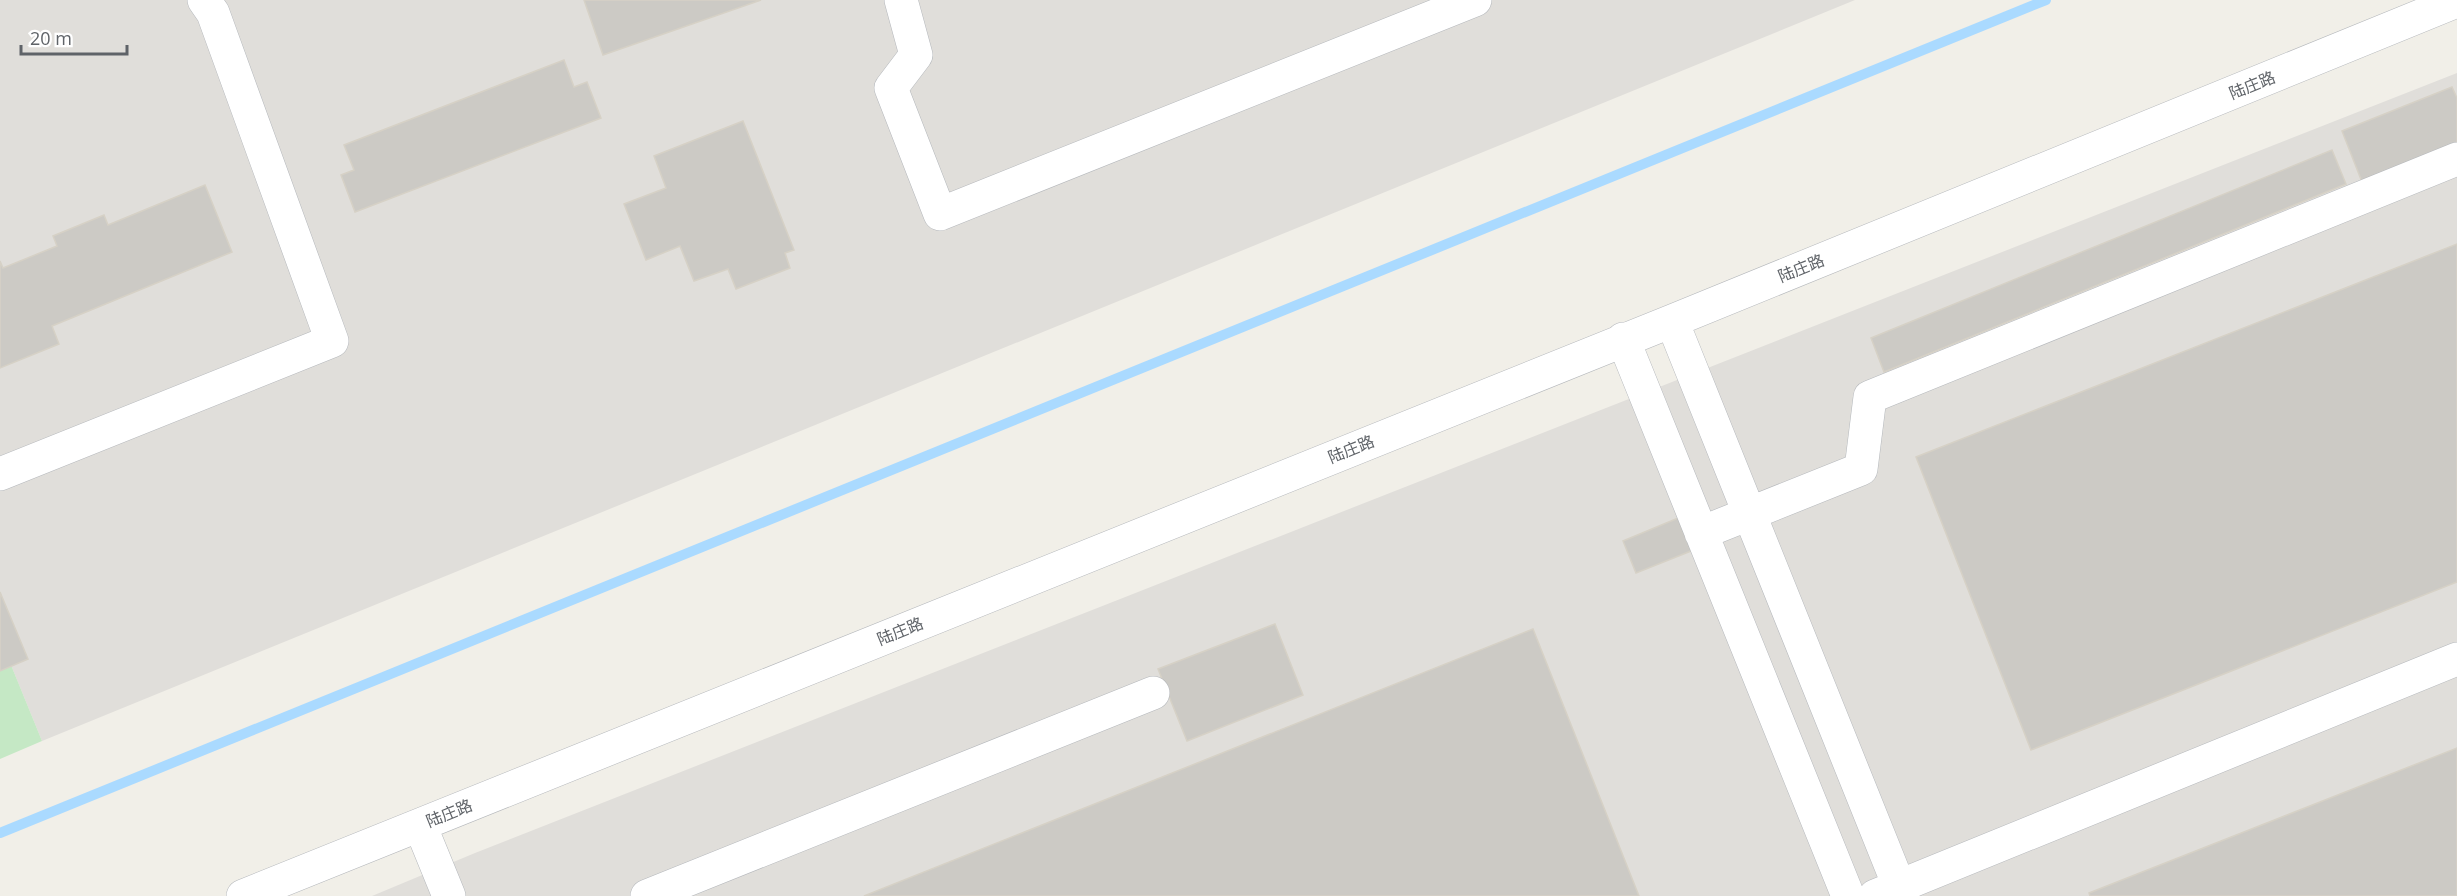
<svg xmlns="http://www.w3.org/2000/svg" width="2457" height="896" viewBox="0 0 2457 896" font-family="'Open Sans','Noto Sans SC',sans-serif">
<rect width="100%" height="100%" fill="#f1efe8"/>
<path fill="#e0deda" d="M0,0H1855L42,741L0,638Z
M2457,73V896H372L475,853Z"/>
<path fill="#c5e8c5" d="M0,638L42,741L0,759Z"/>
<g fill="none" stroke-linecap="round" stroke-linejoin="round">
<path stroke="#aadaff" stroke-width="10" d="M0,833L2046,0"/>
</g>
<path fill="#cccac5" stroke="#d6d1c6" stroke-width="1.5" d="M584,0H761L603,55Z
M564,60L574,87L587,82L601,118L355,212L341,175L354,170L344,145Z
M2452,87L2457,98V143L2362,182L2342,131Z
M743,121L794,250L785,253L790,268L736,289L728,269L694,281L680,246L646,260L624,204L666,188L654,156Z
M2332,150L2346,184L1884,372L1871,338Z
M205,185L232,252L52,326L59,344L0,368V261L3,268L57,246L53,236L104,215L108,225Z
M2457,244V582L2031,750L1916,457Z
M1683,516L1696,549L1636,573L1623,541Z
M0,592L28,659L0,671Z
M1275,624L1303,695L1187,741L1158,669Z
M1533,629L1639,896H864Z
M2457,748V896H2090L2089,893Z"/>
<g fill="none" stroke-linecap="round" stroke-linejoin="round">
<defs>
<path id="minor" d="M901,0L916,55L891,88L940,214L1475,0
M1672,321L1903,896
M1623,339L1848,896
M0,474L332,341L213,13L204,0
M1701,533L1861,469L1870,397L2457,159
M420,825L449,896
M243,896L1672,321L2457,1
M647,896L1153,693
M1875,896L2457,659"/>
</defs>
<use href="#minor" stroke="#b5b8bc" stroke-width="34"/>
<use href="#minor" stroke="#fff" stroke-width="33"/>
</g>
<g text-anchor="middle" dominant-baseline="central" stroke-width="4.5" stroke-linejoin="round" paint-order="stroke">
<g font-size="16" fill="#5f6368" stroke="#fff">
<text transform="translate(2252 85) rotate(-22)">陆庄路</text>
<text transform="translate(1801 268) rotate(-22)">陆庄路</text>
<text transform="translate(1351 449) rotate(-22)">陆庄路</text>
<text transform="translate(900 631) rotate(-22)">陆庄路</text>
<text transform="translate(449 813) rotate(-22)">陆庄路</text>
</g>
</g>
<path d="M21 45v9h106v-9" fill="none" stroke="#5f6368" stroke-width="3"/>
<text x="30" y="45" font-size="18" fill="#5f6368" stroke="#ffffff" stroke-width="4.5" paint-order="stroke">20 m</text>
</svg>
